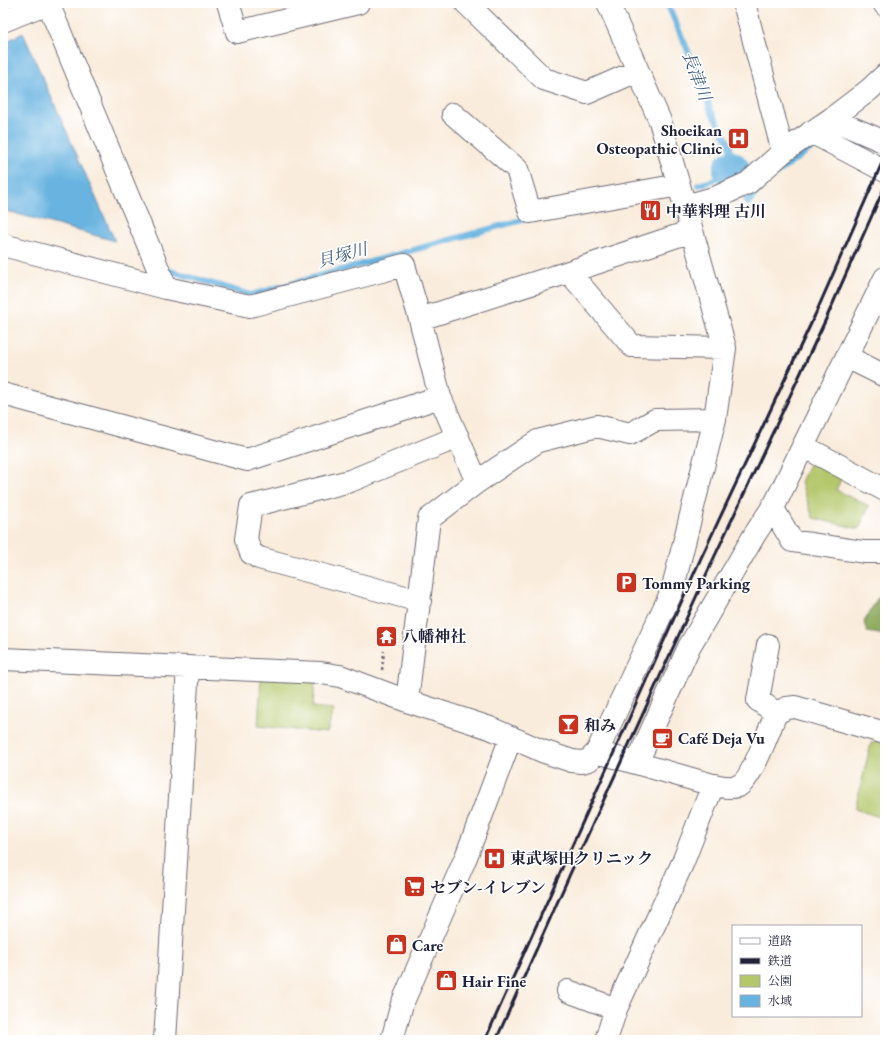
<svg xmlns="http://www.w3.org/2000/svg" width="888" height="1043" viewBox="0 0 888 1043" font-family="'EB Garamond','Noto Serif JP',serif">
<rect width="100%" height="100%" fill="#fff"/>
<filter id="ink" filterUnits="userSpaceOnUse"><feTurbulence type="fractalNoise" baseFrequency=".025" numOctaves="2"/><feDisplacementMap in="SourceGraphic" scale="8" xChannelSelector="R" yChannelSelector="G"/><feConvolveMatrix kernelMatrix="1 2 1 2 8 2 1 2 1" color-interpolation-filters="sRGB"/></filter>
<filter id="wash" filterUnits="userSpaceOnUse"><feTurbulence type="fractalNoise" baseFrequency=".012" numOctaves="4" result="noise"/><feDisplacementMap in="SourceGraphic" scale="16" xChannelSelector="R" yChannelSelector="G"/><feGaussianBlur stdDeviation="0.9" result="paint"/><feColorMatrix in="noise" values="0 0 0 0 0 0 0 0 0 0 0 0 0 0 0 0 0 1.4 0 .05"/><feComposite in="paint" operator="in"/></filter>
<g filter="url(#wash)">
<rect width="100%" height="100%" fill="#f9ecdc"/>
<path fill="#b4c76a" stroke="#6b7452" d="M810,462L842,477L836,490L869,506L859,529L813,518L801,482Z
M261,676L315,680L313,707L334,709L327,733L258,726Z
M879,740L885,742V764L882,777L885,778V819L855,809L871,743Z"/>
<path fill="#8fac5e" stroke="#58674c" d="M885,593V635L867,632L864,622L877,599Z"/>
<path fill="#67b3e0" stroke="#446a8e" d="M23,33L115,241L3,210V43Z"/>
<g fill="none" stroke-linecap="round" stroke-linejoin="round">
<path stroke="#67b3e0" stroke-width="6" d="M667,3L705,90L710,109L730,145L731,169L709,182L698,185
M743,192L748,203L766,181L814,146L820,148
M164,269L251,295L529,218"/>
<path stroke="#67b3e0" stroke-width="36" d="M731,169L732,170"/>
</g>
</g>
<g filter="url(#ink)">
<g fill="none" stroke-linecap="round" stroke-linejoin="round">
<defs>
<path id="minor" d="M48,3L166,288
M228,3L237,32L358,3
M466,3L544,79L587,93L637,71
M744,3L783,152
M884,3L885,5
M3,21L47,3
M453,114L517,169L530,212L679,185
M831,119L885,142
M811,132L885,171
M685,206L717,197L748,183L783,152L831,119L869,90L885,75
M3,245L166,288L250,306L404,265L420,319L440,397L477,482
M569,272L692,231
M420,319L569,272L632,346L725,348
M847,357L885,376
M3,394L247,460L440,397
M803,446L885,490
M772,507L792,541L864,552H885
M420,601L259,558L251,553L246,539L251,506L350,481L458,437
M768,645L758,700L776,713
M3,659L321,673L340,676L407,701L490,728L542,751L572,761L582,762L589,760L597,752L672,591L715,419L725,348L685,206L660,121L608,3
M407,701L429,519L477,482L538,441L597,426L630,434L655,420L715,419
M597,752L713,785C720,786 730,789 738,786C751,781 770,728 776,713L787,708L795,707L885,733
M637,763L689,647L755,534L776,502L885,278
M568,991L616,1009
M165,1040L188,667
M392,1040L402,1004L466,857L511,737
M606,1040L616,1009L683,862L713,785"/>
</defs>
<use href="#minor" stroke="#6d6973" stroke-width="24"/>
<path stroke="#6d6973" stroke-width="2.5" stroke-dasharray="3 3" stroke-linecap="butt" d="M382,670L384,651"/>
<use href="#minor" stroke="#fff" stroke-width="22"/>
<path stroke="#22223b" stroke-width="3" d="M485,1040L701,558L815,315L885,156
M496,1040L570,874L712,562L826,319L885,186"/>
</g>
</g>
<defs>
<symbol id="hospital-square" viewBox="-11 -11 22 22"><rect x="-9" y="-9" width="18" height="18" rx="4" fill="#c8321e" stroke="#fff"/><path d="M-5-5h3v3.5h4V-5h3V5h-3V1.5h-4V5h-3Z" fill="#fff"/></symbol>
<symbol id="restaurant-square" viewBox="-11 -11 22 22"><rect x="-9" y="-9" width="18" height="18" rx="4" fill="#c8321e" stroke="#fff"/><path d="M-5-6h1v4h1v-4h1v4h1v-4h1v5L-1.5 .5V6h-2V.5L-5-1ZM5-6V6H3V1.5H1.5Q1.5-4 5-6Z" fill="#fff"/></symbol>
<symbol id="parking-square" viewBox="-11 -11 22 22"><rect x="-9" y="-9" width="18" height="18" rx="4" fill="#c8321e" stroke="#fff"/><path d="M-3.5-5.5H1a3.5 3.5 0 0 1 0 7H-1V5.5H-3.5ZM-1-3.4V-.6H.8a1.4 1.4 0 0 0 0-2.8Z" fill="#fff"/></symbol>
<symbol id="temple-square" viewBox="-11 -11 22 22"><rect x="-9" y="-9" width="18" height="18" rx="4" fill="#c8321e" stroke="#fff"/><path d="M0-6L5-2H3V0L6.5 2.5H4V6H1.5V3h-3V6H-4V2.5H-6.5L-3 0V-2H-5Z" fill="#fff"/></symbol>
<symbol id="bar-square" viewBox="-11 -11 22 22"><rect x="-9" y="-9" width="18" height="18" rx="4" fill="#c8321e" stroke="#fff"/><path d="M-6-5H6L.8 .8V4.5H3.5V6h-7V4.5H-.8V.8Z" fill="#fff"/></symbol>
<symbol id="cafe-square" viewBox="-11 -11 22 22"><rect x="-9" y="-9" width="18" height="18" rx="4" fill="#c8321e" stroke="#fff"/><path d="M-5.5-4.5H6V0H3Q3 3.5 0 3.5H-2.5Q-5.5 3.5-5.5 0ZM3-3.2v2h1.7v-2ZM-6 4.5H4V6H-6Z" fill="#fff"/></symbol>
<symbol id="supermarket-square" viewBox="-11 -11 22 22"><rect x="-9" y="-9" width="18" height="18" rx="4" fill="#c8321e" stroke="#fff"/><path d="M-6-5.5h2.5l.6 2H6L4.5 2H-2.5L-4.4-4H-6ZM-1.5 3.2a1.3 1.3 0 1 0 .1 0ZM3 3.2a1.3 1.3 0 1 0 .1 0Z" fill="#fff"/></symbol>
<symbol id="shop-square" viewBox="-11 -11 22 22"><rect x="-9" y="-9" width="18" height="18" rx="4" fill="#c8321e" stroke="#fff"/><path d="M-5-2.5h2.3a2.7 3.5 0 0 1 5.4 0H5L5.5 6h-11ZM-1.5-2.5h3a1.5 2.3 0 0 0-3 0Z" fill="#fff"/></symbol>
</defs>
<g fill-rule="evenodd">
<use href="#hospital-square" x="726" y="126" width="25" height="25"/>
<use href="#restaurant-square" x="638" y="198" width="25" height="25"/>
<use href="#parking-square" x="614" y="570" width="25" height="25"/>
<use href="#temple-square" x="374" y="624" width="25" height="25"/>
<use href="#bar-square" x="556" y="712" width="25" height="25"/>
<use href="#cafe-square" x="650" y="726" width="25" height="25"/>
<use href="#hospital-square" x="482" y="846" width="25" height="25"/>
<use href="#supermarket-square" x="402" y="874" width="25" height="25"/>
<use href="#shop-square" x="384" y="932" width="25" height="25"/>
<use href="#shop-square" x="434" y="968" width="25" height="25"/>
</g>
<g text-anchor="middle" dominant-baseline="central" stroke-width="3.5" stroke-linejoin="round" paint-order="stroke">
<g font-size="16" font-weight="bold" fill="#22223b" stroke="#fff" text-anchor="start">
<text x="722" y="130" text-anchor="end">Shoeikan<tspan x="722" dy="18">Osteopathic Clinic</tspan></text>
<text x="666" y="211">中華料理 古川</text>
<text x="642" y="583">Tommy Parking</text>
<text x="402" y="636">八幡神社</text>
<text x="584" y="725">和み</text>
<text x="678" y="738">Café Deja Vu</text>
<text x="510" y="858">東武塚田クリニック</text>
<text x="430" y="887">セブン-イレブン</text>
<text x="412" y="945">Care</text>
<text x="462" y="981">Hair Fine</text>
</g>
<g font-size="17" font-style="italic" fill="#3e5c7d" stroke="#fff">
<text transform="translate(697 76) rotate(69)">長津川</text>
<text transform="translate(342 255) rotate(-15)">貝塚川</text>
</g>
</g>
<rect width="888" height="1043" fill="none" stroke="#fff" stroke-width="16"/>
<rect x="732" y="925" width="130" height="92" fill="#ffffff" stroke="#a7a7b1"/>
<rect x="740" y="938" width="20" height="6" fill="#ffffff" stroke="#a7a7b1"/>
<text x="768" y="945" font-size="12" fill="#22223b">道路</text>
<rect x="740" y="958" width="20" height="6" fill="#22223b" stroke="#a7a7b1"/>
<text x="768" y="965" font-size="12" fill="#22223b">鉄道</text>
<rect x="740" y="975" width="20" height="12" fill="#b4c76a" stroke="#a7a7b1"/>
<text x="768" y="985" font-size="12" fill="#22223b">公園</text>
<rect x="740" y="995" width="20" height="12" fill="#67b3e0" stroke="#a7a7b1"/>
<text x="768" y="1005" font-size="12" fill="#22223b">水域</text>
</svg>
